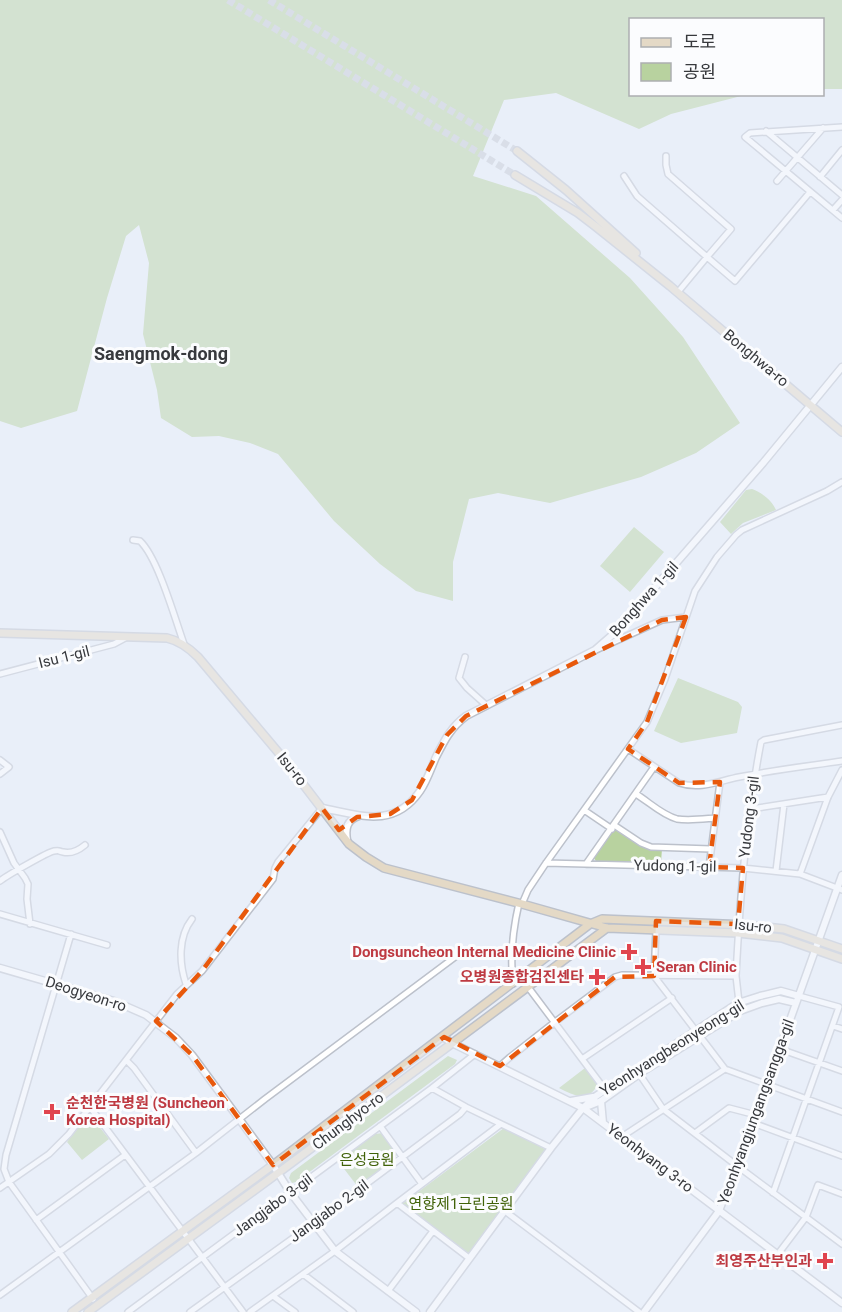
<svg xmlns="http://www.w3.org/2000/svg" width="842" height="1312" viewBox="0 0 842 1312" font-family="Roboto,'Noto Sans KR',sans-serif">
<rect width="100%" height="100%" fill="#e9eff9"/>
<path fill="#b8d29f" d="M0,0H842V89H823L822,20H630V94L745,95L671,114L639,129L556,93L504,100L473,176L536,196L630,278L683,337L740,423L696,453L641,477L550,503L498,493L469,499L453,562V601L416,591L380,564L334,521L278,454L250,443L219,436L192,437L161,418L157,390L143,334L149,263L139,225L126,236L107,298L77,411L21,428L0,421Z
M752,489C762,493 772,500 776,510L743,523L731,534L720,522L746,490Z
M634,527L664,552L630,592L600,566Z
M678,678L738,702L742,707L737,733L681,743L654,731Z
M613,829L642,845L662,849L661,862L596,861L593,857Z
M448,1056L457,1060L455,1064L296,1182L292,1183L289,1178L291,1173Z
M585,1068L595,1081L597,1086C587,1103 573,1095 559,1088Z
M89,1114L109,1139L82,1160L67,1142Z
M504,1128L547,1150L470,1253L464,1252L402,1204Z
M383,1133L397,1152L395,1160L358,1187L338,1161L375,1134Z"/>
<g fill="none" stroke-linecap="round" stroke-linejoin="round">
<path stroke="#c5cbd3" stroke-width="7" stroke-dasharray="7 3.5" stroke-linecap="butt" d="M228,0L515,175
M269,0L517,151"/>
<defs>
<path id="minor" d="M842,127L750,133L745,137L842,218
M766,131L842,195
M624,176L637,196L707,257L731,229L668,174L666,165V156
M820,177L842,150
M777,181L823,128
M833,210L842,200
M678,292L707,257L735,281L810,192
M133,540L140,541C158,558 175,619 184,644
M598,649L662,620L686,617
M465,657L459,678L467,688L486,705
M0,674L114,644L127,637
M628,749L679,783C700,790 719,781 739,777C773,770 808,766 842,761
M0,760L9,767L0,774
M636,794C649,802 662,815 677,819C689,821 703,819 715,818
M751,809L828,797
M584,810L612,829
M614,825L641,843L651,847L711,849
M0,832L14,863L25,878L28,884L27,899L30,924
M546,863L743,868L800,874L842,890
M586,864L654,767
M709,867L720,782
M776,871L784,804
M800,874L828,797L842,770
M0,881C6,876 48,852 54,851C61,850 57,851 63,852C71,854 79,850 85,845
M522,904L528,890L546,863L647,722L665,679L695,591L717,557L736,535L742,530L827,491L842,482
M0,914L107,945
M656,931L654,976L725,1069L842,1112
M71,934L6,1155L4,1169L9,1182L93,1299
M736,976C740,898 746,820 761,742L764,740L842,725
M186,984C179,963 178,937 192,919
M513,984C510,958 513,929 519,903
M528,987L609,1095
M833,1026L842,1029
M780,1049L842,1071
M582,1059L672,998
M126,1060L134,1068L196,1153
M500,1066L509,1058L555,1022L615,977L622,975L736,976L740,1011
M638,1072L663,1109L736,1165L842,1244
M432,1088L466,1107L551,1148
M90,1107L243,1312
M753,1123L842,1156
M380,1126L422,1184
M695,1133L729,1108L756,1115
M622,1138L626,1134L725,1069
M0,1188L49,1154L69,1134L177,994L202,971L273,879L275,868L278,862L322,808
M773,1193L839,1007L799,996
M397,1203L501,1124
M505,1211L639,1312
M36,1220L125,1155
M778,1254L806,1217L818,1185L842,1194
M303,1274L353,1312
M388,1291L433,1231
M0,1295L196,1153L265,1099L463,951
M273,1296L295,1312
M128,1312L432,1088L475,1054
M190,1312L314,1223L460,1114L466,1107
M250,1312L335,1251L397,1203L469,1258"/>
<path id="tertiary" d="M322,808C359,815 394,829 420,791C427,781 431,768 436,757C444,741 451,727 466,716L595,650L618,630L763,463L842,367
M347,840C345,828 347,820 359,816
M0,968L114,1001L146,1015L176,1038L192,1055L273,1165L290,1192L335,1251L416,1312
M443,1037L452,1043L583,1108L842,1303
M571,1101L593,1097
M601,1101L603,1123
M586,1107L601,1101L639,1074L740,1011L762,1003L779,999L796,1003
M430,1312L551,1148L583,1108L596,1096L738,1003L760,996L781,991L799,996
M644,1312L719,1211L756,1115L842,875"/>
<path id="secondary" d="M517,151L566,190L636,253
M515,175L578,213L595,226L670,286L842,432
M0,633L167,638C180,641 189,648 198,657L283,758L349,844L366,857L384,868L522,904L607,928L738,933L782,938L842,959
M72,1312L273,1165L590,924L602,919L747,925L784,929L842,949
M88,1312L278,1173L607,928"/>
</defs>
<use href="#minor" stroke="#bcc1cb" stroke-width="8"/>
<use href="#tertiary" stroke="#bcc1cb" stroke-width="9"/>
<use href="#secondary" stroke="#bcc1cb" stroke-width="10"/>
<use href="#minor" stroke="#fff" stroke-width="5"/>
<use href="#tertiary" stroke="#fff" stroke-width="6"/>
<use href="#secondary" stroke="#e4d9c6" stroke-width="7"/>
</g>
<path d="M0 0H842V1312H0ZM686,617L647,722L628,749L679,783L720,782L709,867L743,868L738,924L656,921L654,976L615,977L500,1066L444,1037L273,1165L192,1055L156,1021L202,971L322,808L339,830L357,817L390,814L412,800L447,735L466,716L662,620Z" fill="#e9eff9" fill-opacity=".55" fill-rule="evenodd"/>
<path fill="none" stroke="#e8590c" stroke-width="4.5" stroke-dasharray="12 8" stroke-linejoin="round" d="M686,617L647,722L628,749L679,783L720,782L709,867L743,868L738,924L656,921L654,976L615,977L500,1066L444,1037L273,1165L192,1055L156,1021L202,971L322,808L339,830L357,817L390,814L412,800L447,735L466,716L662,620Z"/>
<g fill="#e0444e" stroke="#fbfcfe" stroke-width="2">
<path d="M626 943h6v6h6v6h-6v6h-6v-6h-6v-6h6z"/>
<path d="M640 958h6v6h6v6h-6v6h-6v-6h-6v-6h6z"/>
<path d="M594 968h6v6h6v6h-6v6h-6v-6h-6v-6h6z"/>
<path d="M49 1103h6v6h6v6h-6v6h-6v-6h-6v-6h6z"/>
<path d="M822 1252h6v6h6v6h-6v6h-6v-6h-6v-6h6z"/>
</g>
<g text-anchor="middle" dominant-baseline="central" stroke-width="6" stroke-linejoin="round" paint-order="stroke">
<g font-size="15" fill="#37393d" stroke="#fbfcfe">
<text transform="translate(756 358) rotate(40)">Bonghwa-ro</text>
<text transform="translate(644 599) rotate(-48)">Bonghwa 1-gil</text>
<text transform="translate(64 657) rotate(-14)">Isu 1-gil</text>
<text transform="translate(292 769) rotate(51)">Isu-ro</text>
<text transform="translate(749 817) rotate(-83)">Yudong 3-gil</text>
<text transform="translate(675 866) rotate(1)">Yudong 1-gil</text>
<text transform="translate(753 926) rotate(6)">Isu-ro</text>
<text transform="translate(86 994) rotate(18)">Deogyeon-ro</text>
<text transform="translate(672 1048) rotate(-32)">Yeonhyangbeonyeong-gil</text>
<text transform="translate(756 1112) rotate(-70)">Yeonhyangjungangsangga-gil</text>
<text transform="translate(348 1121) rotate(-37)">Chunghyo-ro</text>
<text transform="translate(650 1158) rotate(37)">Yeonhyang 3-ro</text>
<text transform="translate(273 1205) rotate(-36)">Jangjabo 3-gil</text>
<text transform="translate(329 1211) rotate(-36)">Jangjabo 2-gil</text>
</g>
<g font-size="15" font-weight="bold" fill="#be3a42" stroke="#fbfcfe" text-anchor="end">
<text x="616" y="952">Dongsuncheon Internal Medicine Clinic</text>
<text x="656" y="967" text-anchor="start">Seran Clinic</text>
<text x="584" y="977">오병원종합검진센타</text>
<text x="66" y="1103" text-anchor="start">순천한국병원 (Suncheon<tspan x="66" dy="17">Korea Hospital)</tspan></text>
<text x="812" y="1261">최영주산부인과</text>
</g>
<g font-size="15" fill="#406208" stroke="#fbfcfe">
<text x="367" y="1160">은성공원</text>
<text x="461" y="1204">연향제1근린공원</text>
</g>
<g font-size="18" font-weight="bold" fill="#37393d" stroke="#fbfcfe">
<text x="161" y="353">Saengmok-dong</text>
</g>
</g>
<rect x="629" y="18" width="195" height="78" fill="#fbfcfe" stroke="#adaeb1" stroke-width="1.5"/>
<rect x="641" y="38" width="30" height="9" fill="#e4d9c6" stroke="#adaeb1" stroke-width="1.5"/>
<text x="683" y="48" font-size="18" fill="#37393d">도로</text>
<rect x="641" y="63" width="30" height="18" fill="#b8d29f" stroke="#adaeb1" stroke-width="1.5"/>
<text x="683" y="78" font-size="18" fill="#37393d">공원</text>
</svg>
